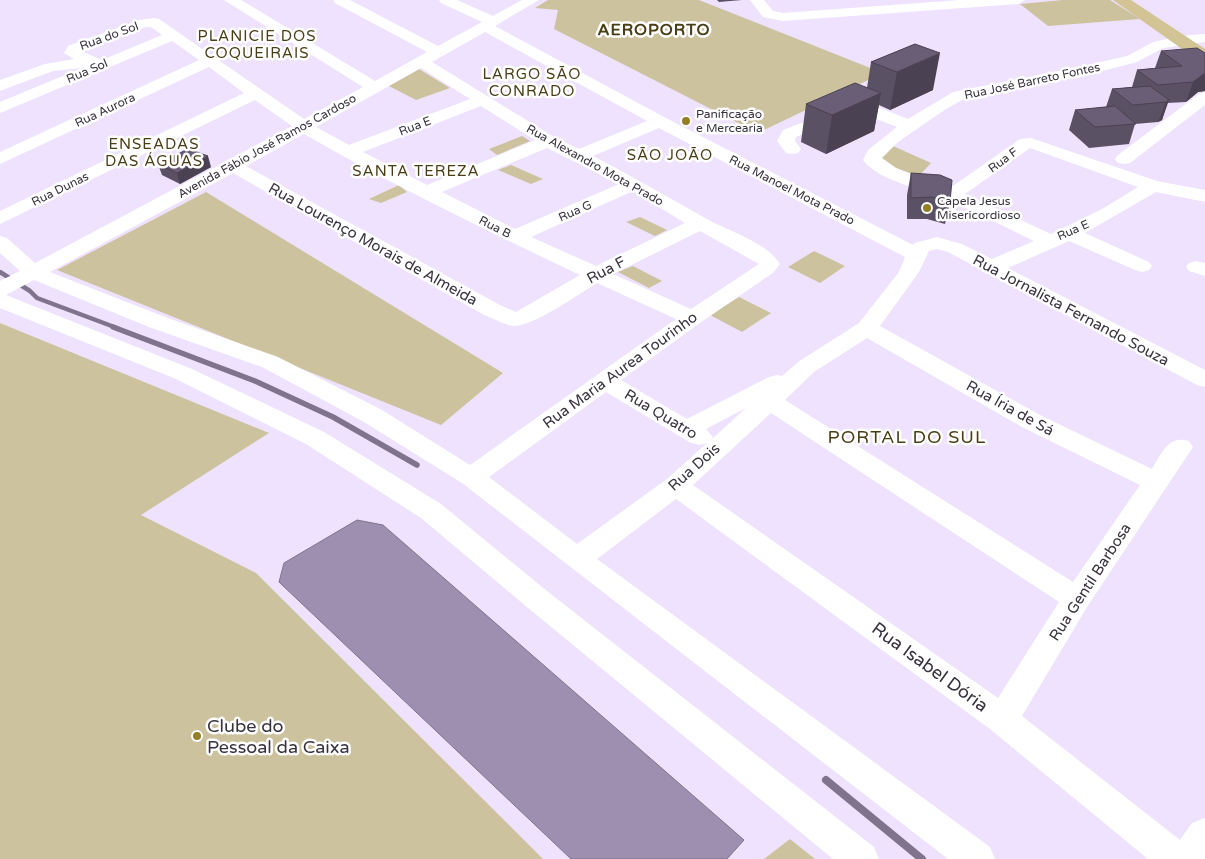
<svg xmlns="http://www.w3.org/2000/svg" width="1205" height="859" viewBox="0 0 1205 859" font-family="'Varela Round',sans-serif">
<rect width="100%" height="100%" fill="#eee2fe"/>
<path fill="#cdc29e" d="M548,0H699L883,73L758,133L554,29L558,10L535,8Z
M1063,0H1110L1140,19L1048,26L1020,4Z
M419,69L450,88L416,100L389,86Z
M522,136L530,141L497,155L489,149Z
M893,146L931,163L917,178L879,160Z
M511,165L543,179L531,184L498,170Z
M399,185L407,192L381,203L369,199Z
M206,192L503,373L441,425L57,270Z
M640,217L667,230L655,236L626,222Z
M814,251L845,266L820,283L788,267Z
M633,266L662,281L649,288L618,272Z
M739,297L771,313L742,332L710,315Z
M0,323L269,433L141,515L256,573L543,859H0Z
M790,839L815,859H764Z"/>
<path fill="#9e8fb0" stroke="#7f738e" d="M357,520L383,525L744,840L727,859H571L279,582L284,563Z"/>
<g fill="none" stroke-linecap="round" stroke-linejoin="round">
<path stroke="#7f738e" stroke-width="4.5" d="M0,272L30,291L37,298L117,328"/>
<path stroke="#7f738e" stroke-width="5.5" d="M113,327L255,381L333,417L417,465"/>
<path stroke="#7f738e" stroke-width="8" d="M826,780L922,859"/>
<path fill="#fff" fill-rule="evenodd" d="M224,0H241L375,81L427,52L335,3L333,0H350L438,46L482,22L441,3L439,0H457L493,16L522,0H539L495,26L666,118L913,245L915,243L937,237L962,244L992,259L1034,241C1005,227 976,212 946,199C923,189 878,181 863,160L868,150L897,127L866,115L852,114L796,137L795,141L801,149L798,153L792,154L786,153L777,141L783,130L850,104L875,106L908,119L953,92L1079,67L1127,56L1153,42L1180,36L1205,34V42L1163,48L1137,62L1079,77L964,99L946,109L898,142L882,158L896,168L950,188L1020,139L1031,138L1157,181L1205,190V202L1156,192L1085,233L1149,262L1152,266L1149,270L1142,272L1135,270L1069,241L1008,268L1205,370V387L1197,385L948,252L937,249L929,251L919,272L880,326L1040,415L1152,469C1162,453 1168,435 1189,441L1193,447L1087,607L1022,716L1180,840L1192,823L1205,818V859H1148L990,729L676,499L597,559L990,847L995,859H948L462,483L364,422L262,367L149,327L34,280L6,295L192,369L324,432L441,504L547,591L874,847L879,859H833L527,607L421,518L306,444L176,379L0,308V281L20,271L0,253V236L7,238L35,263L292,126L255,100L0,224V211L244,93L209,67L0,164V152L199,60L172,41L0,113V102L82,68L53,71L0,91V80L45,64L74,59L64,53L68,46L139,20L154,18L159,19L304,119L363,87ZM146,27H151L162,35L102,60L81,51ZM485,32L647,121L579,149L554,137L432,62ZM421,68L470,99L349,145L316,127ZM481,106L535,140L427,185L363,152ZM659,128L905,257L899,272L859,323L798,362L782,376L777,375L769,377L687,419L621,380L700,323L774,272L780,264C765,241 730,232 707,219C669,198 632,176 593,156ZM304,134C393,185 487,231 580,275L516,312L500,305L246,166ZM547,148L619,184L515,229L442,192ZM1030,148L1138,187L1104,208L1051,234L965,194ZM233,173L484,315C493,318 504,325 514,326C534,326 579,294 597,283L676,319L470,465L382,410L278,357L165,317L50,272ZM633,191L685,223L596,266L531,237ZM700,231L759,264L691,309L613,274ZM867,338L1022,427L1140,485L1073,582L785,400L814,372ZM606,392L691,443L700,445L707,443L667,479L577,544L489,477ZM746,408L711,440L713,437L706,429ZM771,413L1059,602L998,698L693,485Z
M750,0H764L773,11L783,13L960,0H1025L1018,4L783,21L763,17Z
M1205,92V105L1130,163L1124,164L1118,163L1115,159L1118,155L1199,94Z
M1196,261L1205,263V276L1189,271L1186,267L1189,263Z"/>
<path fill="#d2c495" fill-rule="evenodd" d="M1113,0H1131L1205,49V62L1199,61Z"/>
</g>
<path fill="#5a5165" d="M717,0H742L719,2Z
M915,44L933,90L890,110L879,105L874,131L826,154L801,142L806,104L867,88L871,62Z
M1161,51L1205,53V91L1198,92L1186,102L1167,103L1162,120L1158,122L1135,124L1129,144L1089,148L1069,130L1075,110L1106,107L1112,89L1132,87L1137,70L1155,68Z
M158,164L211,167L180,184L162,175Z
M911,173L950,202L945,224L927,219H907V195Z"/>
<path fill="#4a4252" d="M940,53L933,90L890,110L897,72Z
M1205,73V91L1198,92L1186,102L1193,82Z
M881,93L874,131L826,154L832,115Z
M1169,100L1162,120L1158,122L1166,102Z
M208,156L211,167L180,184L177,173Z"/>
<path fill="#695e75" stroke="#4a4252" d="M915,44L940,53L897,72L871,62Z
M1197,48L1205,53V73L1193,82L1158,85L1137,70L1182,66L1161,51Z
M855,83L881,93L832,115L806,104Z
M1150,86L1169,100L1166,102L1133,105L1112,89Z
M1115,106L1136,124L1095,127L1075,110Z
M188,149L208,156L177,173L158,164Z
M911,173L940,175L952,180L950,202L932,197L911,198Z"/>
<g fill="#967e26" stroke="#fff" stroke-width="2">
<circle cx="686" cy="121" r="5"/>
<circle cx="927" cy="208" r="5"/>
<circle cx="197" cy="736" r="5"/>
</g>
<g text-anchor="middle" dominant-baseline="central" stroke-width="5" stroke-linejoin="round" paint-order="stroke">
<g font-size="12" fill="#37323d" stroke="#fff">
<text transform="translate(109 36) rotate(-20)">Rua do Sol</text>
<text transform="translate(87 71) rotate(-23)">Rua Sol</text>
<text transform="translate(1032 81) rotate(-12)">Rua José Barreto Fontes</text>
<text transform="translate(105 110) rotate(-25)">Rua Aurora</text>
<text transform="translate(415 126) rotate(-21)">Rua E</text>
<text transform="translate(267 146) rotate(-29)">Avenida Fábio José Ramos Cardoso</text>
<text transform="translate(1003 160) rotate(-36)">Rua F</text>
<text transform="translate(595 165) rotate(29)">Rua Alexandro Mota Prado</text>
<text transform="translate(60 189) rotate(-26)">Rua Dunas</text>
<text transform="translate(792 190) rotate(27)">Rua Manoel Mota Prado</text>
<text transform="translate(575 211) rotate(-24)">Rua G</text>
<text transform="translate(495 227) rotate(27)">Rua B</text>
<text transform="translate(1073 230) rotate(-24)">Rua E</text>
</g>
<g font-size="12" fill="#37323d" stroke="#fff" text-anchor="start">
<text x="696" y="114">Panificação<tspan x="696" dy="14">e Mercearia</tspan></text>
<text x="937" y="201">Capela Jesus<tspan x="937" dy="14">Misericordioso</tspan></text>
</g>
<g font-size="15" letter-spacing="1" fill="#493d15" stroke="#fff">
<text x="257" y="36">PLANICIE DOS<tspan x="257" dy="17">COQUEIRAIS</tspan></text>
<text x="532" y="74">LARGO SÃO<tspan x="532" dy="17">CONRADO</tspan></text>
<text x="154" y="144">ENSEADAS<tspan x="154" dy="17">DAS ÁGUAS</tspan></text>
<text x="670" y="155">SÃO JOÃO</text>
<text x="416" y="171">SANTA TEREZA</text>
</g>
<g font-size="15" fill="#37323d" stroke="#fff">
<text transform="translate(373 244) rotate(29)">Rua Lourenço Morais de Almeida</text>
<text transform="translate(606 270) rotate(-28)">Rua F</text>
<text transform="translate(1071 310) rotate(28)">Rua Jornalista Fernando Souza</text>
<text transform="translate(620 370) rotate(-36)">Rua Maria Aurea Tourinho</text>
<text transform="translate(1010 408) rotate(29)">Rua Íria de Sá</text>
<text transform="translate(661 414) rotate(31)">Rua Quatro</text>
<text transform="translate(694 467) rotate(-42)">Rua Dois</text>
<text transform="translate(1090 582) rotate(-57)">Rua Gentil Barbosa</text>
</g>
<g font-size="16" font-weight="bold" letter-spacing="1" fill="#493d15" stroke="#fff">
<text x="654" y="30">AEROPORTO</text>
</g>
<g font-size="18" letter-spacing="1" fill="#493d15" stroke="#fff">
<text x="907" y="437">PORTAL DO SUL</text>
</g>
<g font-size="18" fill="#37323d" stroke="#fff">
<text transform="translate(930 667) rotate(36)">Rua Isabel Dória</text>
</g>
<g font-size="18" fill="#37323d" stroke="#fff" text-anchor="start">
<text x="207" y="726">Clube do<tspan x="207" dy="21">Pessoal da Caixa</tspan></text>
</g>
</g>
</svg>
